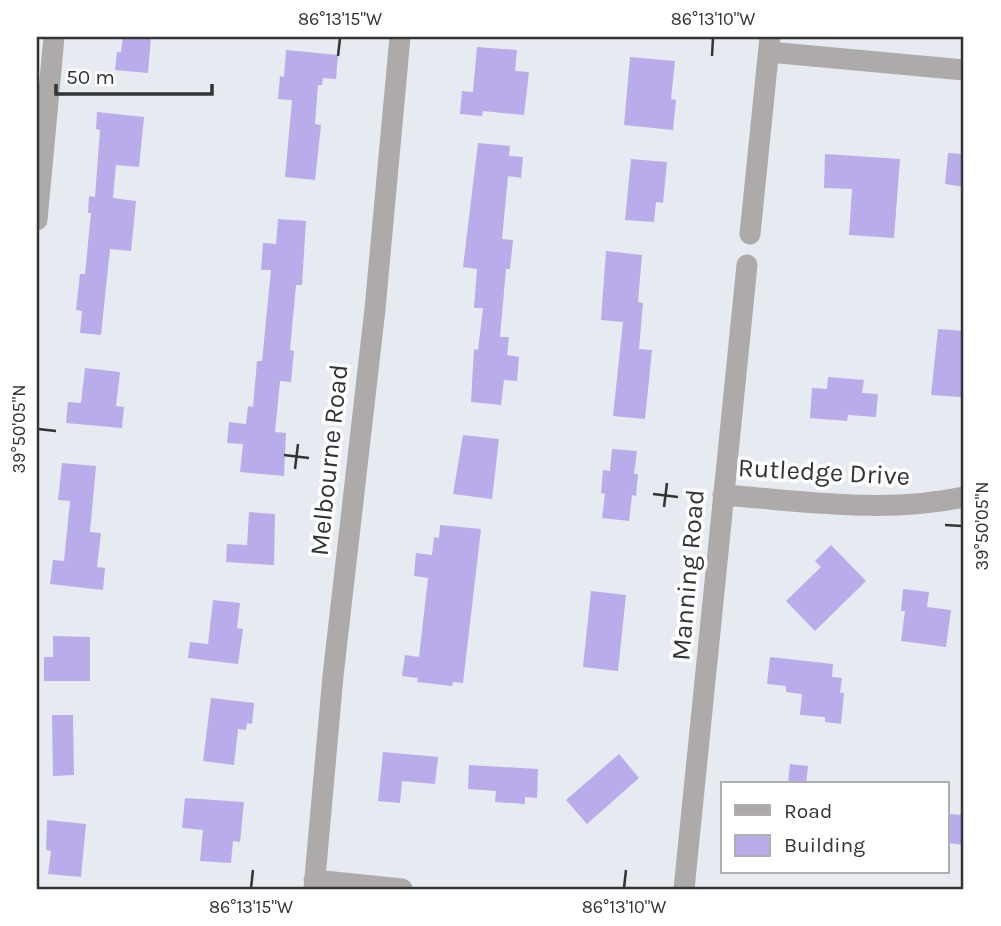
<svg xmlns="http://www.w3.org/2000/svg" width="1001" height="926" viewBox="0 0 1001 926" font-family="Karla,sans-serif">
<rect width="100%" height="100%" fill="#e5ebf0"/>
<path fill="#baabea" d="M123,37H151L148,73L115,70L117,52H121Z
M477,47L517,50L515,71L529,72L524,115L483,111L482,116L460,114L462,91L473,92Z
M286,50L338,55L336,79L323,78L322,85H318L315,124L321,125L315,180L285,177L292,100L278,99L280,76L284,77Z
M630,57L675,61L671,99L676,100L673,130L624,125Z
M97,112L144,117L139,167L116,165L113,198L136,201L131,251L110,249L101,335L80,333L82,311L76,310L80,274H85L91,213H88L89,196L95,197L100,130L96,129Z
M478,143L510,146L509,156L523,157L521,178L508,176L502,239L513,240L510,269H506L500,337H509L507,355L519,357L517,381L504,380L501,405L471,402L474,349L478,350L483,308H474L477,269L463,267Z
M948,153L964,154V187L945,184Z
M825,154L900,159L894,238L849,235L852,189L824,188Z
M631,159L667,162L663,203L656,202L654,222L625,220Z
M278,219L306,221L302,285H296L290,350L294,351L291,382L280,381L275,432L286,433L284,476L240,472L243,444L227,443L229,422L246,424L248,406L253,407L257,361H262L271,270H261L263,243L276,244Z
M606,251L642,255L638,302L643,303L639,349L652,350L645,419L613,416L623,322L601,320Z
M938,329L964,331L962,359H964V387H962L961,397L931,395Z
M85,368L120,372L116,406L124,407L122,428L66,423L68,402L81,403Z
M828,377L864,380L862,393L878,394L876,417L848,415L847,421L810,418L812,388L827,389Z
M463,435L499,439L492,499L453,494Z
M612,449L637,451L634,474H638L636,496L632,495L629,521L602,518L605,494L601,493L603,470L610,471Z
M62,463L96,466L90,532L101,533L97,567L105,568L103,590L50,584L53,560L64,561L70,501L58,500Z
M249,512L275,514L274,565L226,562L227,544L247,545Z
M440,525L481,529L463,683L453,682L452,686L417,682L418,678L402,676L405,655L419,657L428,578L414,576L416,553L432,555L434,537L439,538Z
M831,545L866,581L815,631L786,601L821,567L815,561Z
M903,589L929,592L927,607L951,610L946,647L901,641L905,611H901Z
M591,591L626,595L618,671L583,667Z
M213,600L240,603L237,628L243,629L238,664L188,658L190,642L208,644Z
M53,636L90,637V681H44V657H53Z
M770,657L833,664L832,677L842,678L840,693H844L841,724L825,722V717L800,715L802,694L786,692V686L767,684Z
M211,698L254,703L252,724L247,723L246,730L238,729L234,765L203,761Z
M52,715H73L74,775L53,776Z
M383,752L438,757L435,784L402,781L400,803L378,801Z
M619,754L639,778L587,824L566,800Z
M790,764L808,766L806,784H788Z
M469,765L538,769L537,798L525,797V804L495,802L496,791L468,789Z
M185,798L244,802L240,842L233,841L231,863L200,861L203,830L182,828Z
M949,814L964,815V845L947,843Z
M47,820L86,824L81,877L48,874L51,851L46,850Z"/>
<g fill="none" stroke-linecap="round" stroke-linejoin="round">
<path stroke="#adaaa9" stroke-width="21" d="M769,52L964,70
M37,220L54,37
M750,234L770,37
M723,495C804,501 884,514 964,497
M314,880L402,889
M314,889L333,676L375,309L400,37
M684,889L747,265"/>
</g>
<path fill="none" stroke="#323436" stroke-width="2.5" d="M338,56L340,38M712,56L713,38M38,429L56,431M284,455L309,458M295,469L298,444M653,494L678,497M664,507L667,483M945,525L962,526M251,888L253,870M624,888L626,870"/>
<g text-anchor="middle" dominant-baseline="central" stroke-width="7" stroke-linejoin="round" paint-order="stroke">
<g font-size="26" fill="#323436" stroke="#fff">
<text transform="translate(329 460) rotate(-84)">Melbourne Road</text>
<text transform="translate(824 472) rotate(3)">Rutledge Drive</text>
<text transform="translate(688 575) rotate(-85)">Manning Road</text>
</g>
</g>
<rect width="1001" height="926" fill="none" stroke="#ffffff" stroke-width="77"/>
<rect x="721" y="782" width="228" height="91" fill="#ffffff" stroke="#adaeaf" stroke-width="2"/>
<rect x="735" y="805" width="35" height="10" fill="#adaaa9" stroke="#adaeaf" stroke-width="2"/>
<text x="784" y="818" font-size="21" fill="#323436">Road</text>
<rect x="735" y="835" width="35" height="21" fill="#baabea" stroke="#adaeaf" stroke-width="2"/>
<text x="784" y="852" font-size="21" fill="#323436">Building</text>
<path d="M56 84v10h156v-10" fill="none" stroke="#323436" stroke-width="3.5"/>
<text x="66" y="84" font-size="21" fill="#323436" stroke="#ffffff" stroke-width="5" paint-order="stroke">50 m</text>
<rect x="38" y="38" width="924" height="850" fill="none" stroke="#323436" stroke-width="2.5"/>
<g font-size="18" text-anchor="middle" fill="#323436">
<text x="340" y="25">86°13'15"W</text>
<text x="713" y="25">86°13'10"W</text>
<text transform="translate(19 429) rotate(-90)" y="6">39°50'05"N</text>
<text transform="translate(982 526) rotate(-90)" y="6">39°50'05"N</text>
<text x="251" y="913">86°13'15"W</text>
<text x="624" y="913">86°13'10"W</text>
</g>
</svg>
